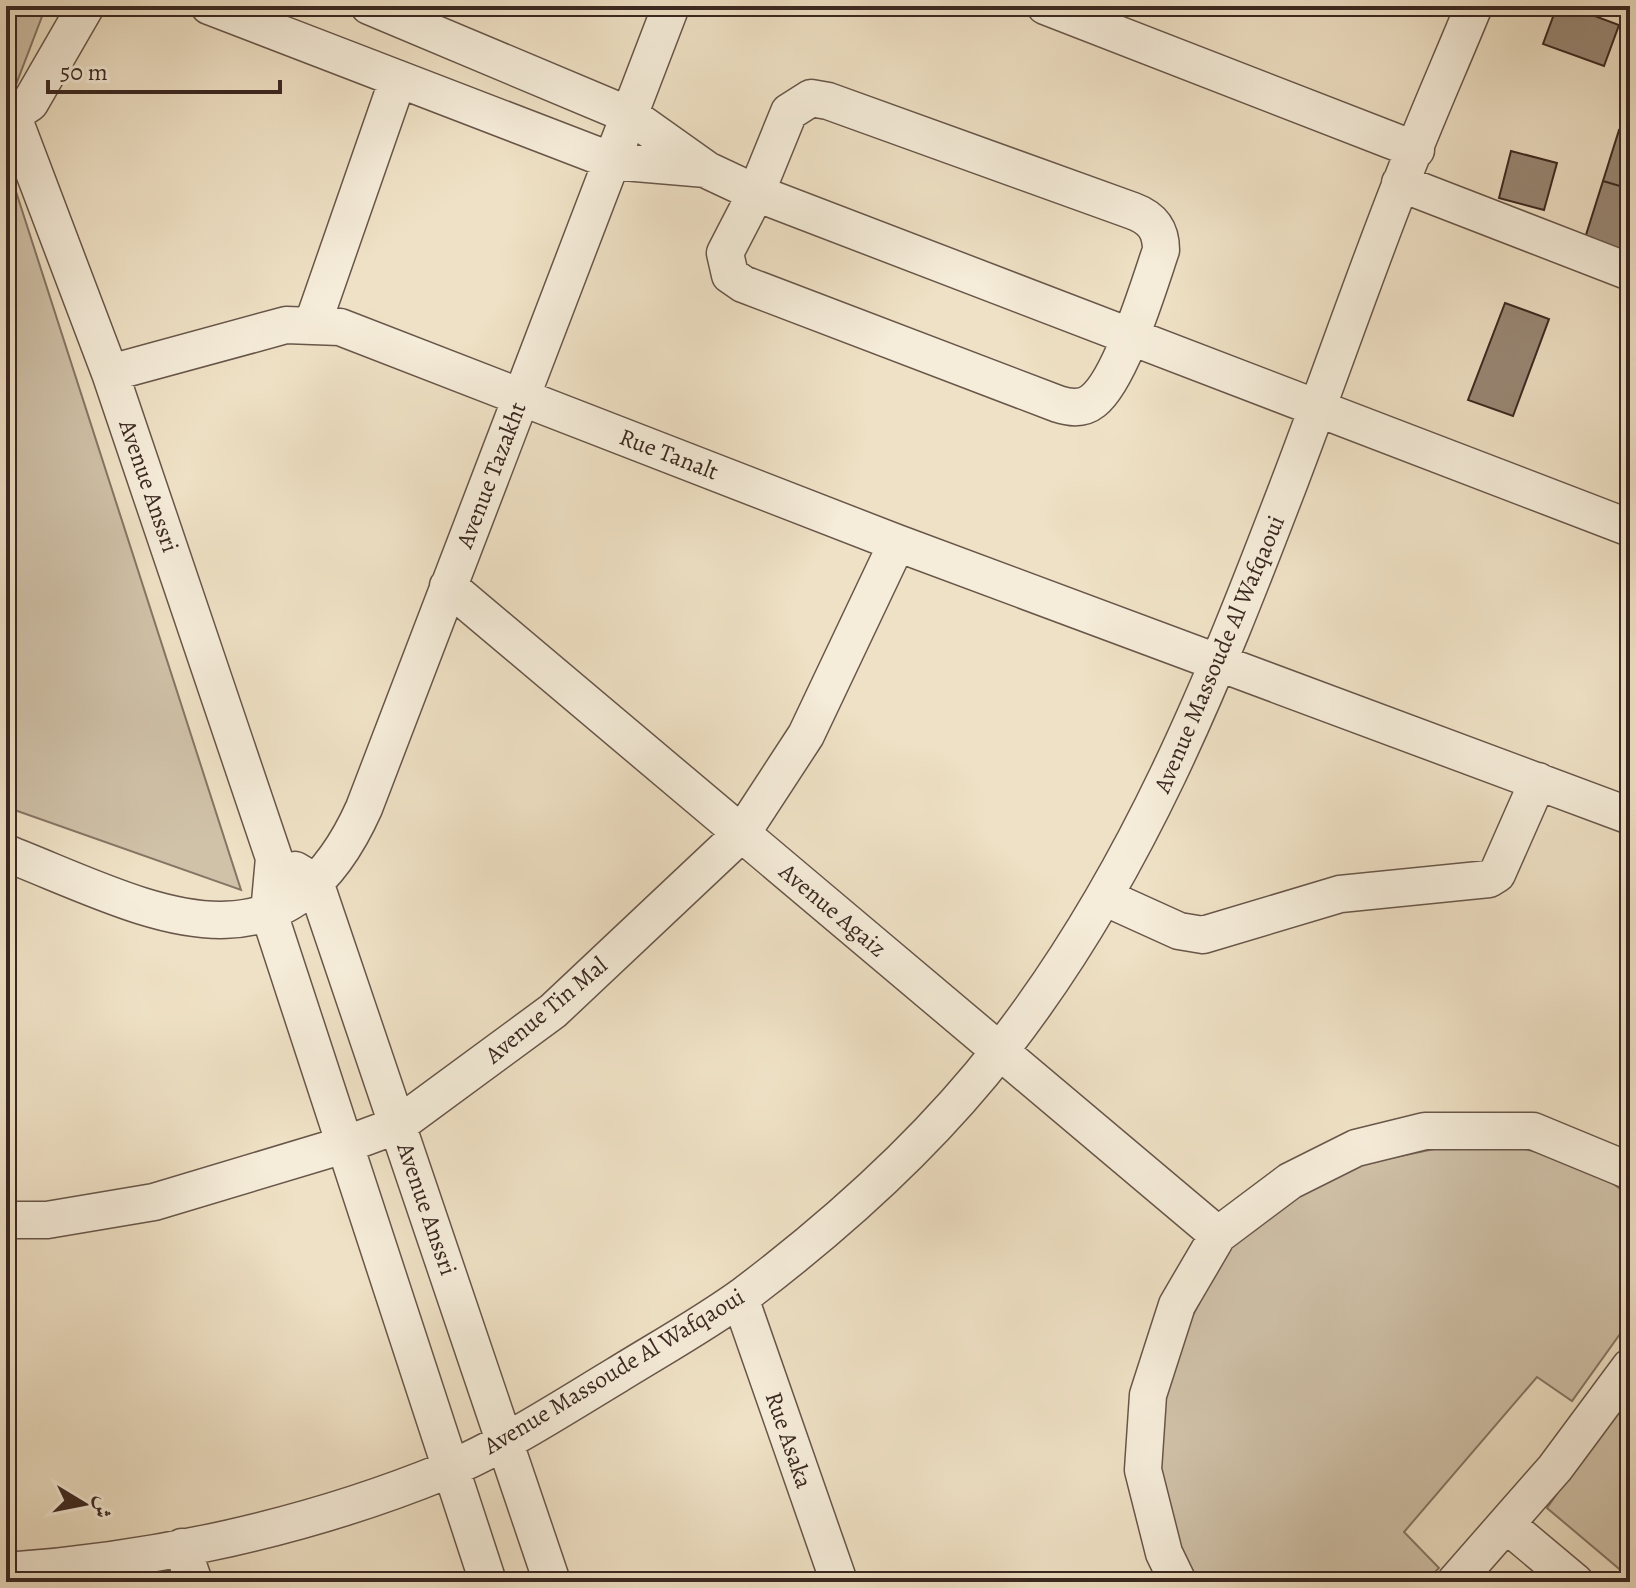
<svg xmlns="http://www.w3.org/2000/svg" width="1636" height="1588" viewBox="0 0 1636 1588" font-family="Alegreya,Amiri,serif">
<rect width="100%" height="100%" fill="#efe1c5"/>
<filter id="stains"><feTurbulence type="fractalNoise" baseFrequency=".0025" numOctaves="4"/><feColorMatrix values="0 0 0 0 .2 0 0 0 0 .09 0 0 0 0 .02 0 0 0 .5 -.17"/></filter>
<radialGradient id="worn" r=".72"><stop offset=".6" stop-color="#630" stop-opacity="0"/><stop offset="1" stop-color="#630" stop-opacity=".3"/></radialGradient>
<path fill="#d0c2a9" stroke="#867565" stroke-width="2" d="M6,6H46L9,103L6,102Z
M6,172L10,173L241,890L6,807Z
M1439,1148L1525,1149L1587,1165L1630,1196V1320L1572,1401L1537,1377L1404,1532L1439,1568L1425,1582H1194L1162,1513L1156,1435L1182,1336L1228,1248L1296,1192L1357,1165Z
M1630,1389V1578L1547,1508Z"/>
<path fill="#998876" stroke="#3b2821" stroke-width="2" d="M1557,6H1568L1619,25L1604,66L1543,44Z
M1619,130L1630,134V189L1603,181Z
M1511,151L1557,163L1544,210L1499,198Z
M1603,181L1630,189L1629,252L1585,238Z
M1505,303L1549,319L1513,416L1468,400Z"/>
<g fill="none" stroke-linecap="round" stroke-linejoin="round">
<defs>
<path id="minor" d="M209,6L612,161L706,169
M369,6L631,116L707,170L756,193L1630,528
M1045,6L1416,150
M811,98L828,101L1133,211C1152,218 1161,229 1161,250C1149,285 1121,379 1093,401C1083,409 1070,408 1058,404L743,284L730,275L725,253L756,193L789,112Z
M13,117L110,373L274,858L269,913L488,1582
M6,119L30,103L86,6
M1400,183L1630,272
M313,323L398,79
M110,373L286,325L340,327L897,543L1630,816
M448,586L1218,1235
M6,853C144,907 282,991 364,808L671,6
M295,870L315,882L552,1582
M1104,897L1179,931L1203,935L1340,894L1489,879L1497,874L1538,781
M6,1220H47L154,1202L347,1144L398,1125L553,1011L742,833L806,735L897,543
M740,1298L839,1582
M1507,1525L1575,1582
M182,1547L194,1582
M6,1571C154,1561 308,1527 445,1471C504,1446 562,1408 617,1375C659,1349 704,1324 744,1295C838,1224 931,1140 1003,1047C1137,875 1213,682 1290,481C1327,384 1361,285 1399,188C1422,127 1449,67 1474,6
M1178,1582L1164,1553L1143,1470L1148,1395L1177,1305L1218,1235L1290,1181L1356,1148L1425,1131H1533L1630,1171
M1455,1582L1555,1468L1630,1367"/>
</defs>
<use href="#minor" stroke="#68564a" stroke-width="39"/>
<use href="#minor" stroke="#f5ecd9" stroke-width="36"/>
</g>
<g text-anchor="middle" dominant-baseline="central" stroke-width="6" stroke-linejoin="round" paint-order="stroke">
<g font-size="24" fill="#3b2821" stroke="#f5ecd9">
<text transform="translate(669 454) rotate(21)">Rue Tanalt</text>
<text transform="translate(491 475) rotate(-69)">Avenue Tazakht</text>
<text transform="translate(149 486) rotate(71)">Avenue Anssri</text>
<text transform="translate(1219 654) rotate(-67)">Avenue Massoude Al Wafqaoui</text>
<text transform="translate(833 910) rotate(40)">Avenue Agaiz</text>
<text transform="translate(546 1010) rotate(-40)">Avenue Tin Mal</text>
<text transform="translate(427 1209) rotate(71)">Avenue Anssri</text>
<text transform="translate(614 1371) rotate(-31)">Avenue Massoude Al Wafqaoui</text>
<text transform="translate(789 1440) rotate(71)">Rue Asaka</text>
</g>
</g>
<rect width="1636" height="1588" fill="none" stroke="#efe1c5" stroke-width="32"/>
<rect x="8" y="8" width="1620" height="1572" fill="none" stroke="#3b2821" stroke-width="4"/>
<rect x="16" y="16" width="1604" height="1556" fill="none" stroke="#3b2821" stroke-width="2"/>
<g transform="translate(84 1504) rotate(100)" stroke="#f5ecd9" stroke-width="6" paint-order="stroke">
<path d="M0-6L14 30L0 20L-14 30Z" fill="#3b2821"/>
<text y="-12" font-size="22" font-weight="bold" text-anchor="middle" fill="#3b2821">ش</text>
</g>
<path d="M48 80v12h232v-12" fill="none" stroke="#3b2821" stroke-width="4"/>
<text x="60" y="80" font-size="24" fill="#3b2821" stroke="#f5ecd9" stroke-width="6" paint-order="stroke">50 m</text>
<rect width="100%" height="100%" filter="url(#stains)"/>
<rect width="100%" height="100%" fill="url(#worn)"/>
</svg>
